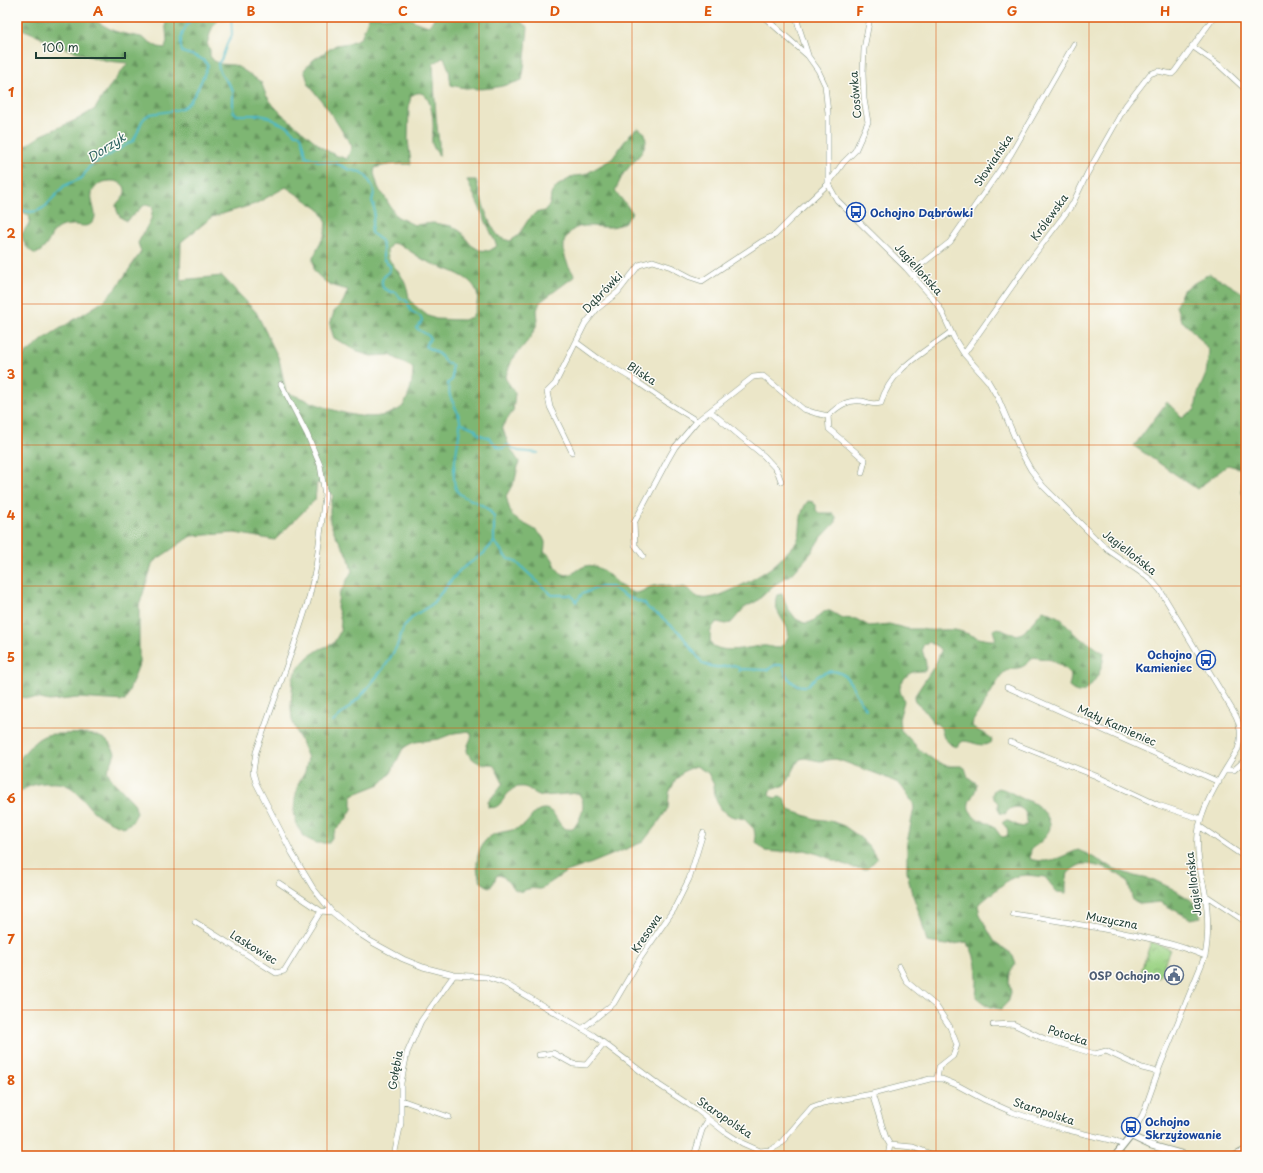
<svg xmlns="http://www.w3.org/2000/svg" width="1263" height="1173" viewBox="0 0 1263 1173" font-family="'Playpen Sans',sans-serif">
<defs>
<pattern id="forest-firs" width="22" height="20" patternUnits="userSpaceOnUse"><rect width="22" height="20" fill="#7eb673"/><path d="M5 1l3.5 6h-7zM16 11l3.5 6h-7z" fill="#67955f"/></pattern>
<pattern id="park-crowns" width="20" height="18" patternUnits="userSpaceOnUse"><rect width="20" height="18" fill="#9dd486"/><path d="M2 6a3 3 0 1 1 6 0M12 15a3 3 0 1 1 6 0" fill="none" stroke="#7fad6e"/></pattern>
</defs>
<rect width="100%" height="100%" fill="#fdfcf7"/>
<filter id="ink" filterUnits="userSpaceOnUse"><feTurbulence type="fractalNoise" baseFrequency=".025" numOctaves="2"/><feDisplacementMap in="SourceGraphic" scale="8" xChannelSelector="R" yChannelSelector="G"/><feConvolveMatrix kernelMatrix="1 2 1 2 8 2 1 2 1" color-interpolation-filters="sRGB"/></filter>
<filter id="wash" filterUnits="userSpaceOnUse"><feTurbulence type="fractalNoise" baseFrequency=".012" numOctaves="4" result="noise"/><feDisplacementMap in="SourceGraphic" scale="16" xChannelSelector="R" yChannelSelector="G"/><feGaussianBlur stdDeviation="0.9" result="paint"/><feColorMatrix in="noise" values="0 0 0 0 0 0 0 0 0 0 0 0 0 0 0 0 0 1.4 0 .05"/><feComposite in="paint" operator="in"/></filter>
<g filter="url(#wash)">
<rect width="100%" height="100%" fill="#ebe6c8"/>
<path fill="url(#forest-firs)" stroke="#4e7a54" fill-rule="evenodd" d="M17,17H88L114,31L121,33L141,37L158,47L165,48L167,41L165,17H238L232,20C213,15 212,29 207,44L210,50V56L214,61L220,64L234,65L240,68L261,82L266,95L273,105L283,115L324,149L335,155L347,159L352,146L328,109L309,85L304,70L313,60L336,45L349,43L361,38L369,17H408L416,22L429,26L435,17H499L518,20L528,27L524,68L522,80C497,89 477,92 451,85L449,70L444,57L433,64L436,117L439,143V156C437,152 432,147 432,142C431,138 433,134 433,130C434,118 430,82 411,96L409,105L408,140L411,164C399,164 387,164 375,168L374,173L378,187L380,191L383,194L396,216L414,225L433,223L451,226L460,231L471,245L479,250L489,251L497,246L467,180H476C480,194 488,228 501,238C503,239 507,240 510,241L518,236L528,220L535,213L544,211L550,204L551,194L557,186L574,176L584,175L612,159L630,134L638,128L645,133L646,142L642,152L623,174L615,191L632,212C629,218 626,222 619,225C603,232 579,217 567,236C565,239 564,241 564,244C563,257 568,266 575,276L540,302L537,310L538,320L535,329L530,338L512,360L505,378L515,393L513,411L502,427L509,446L519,462L515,480L506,496C508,503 510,515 516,519C524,525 542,530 545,542C545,545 545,548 544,551C546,553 550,555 551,557C555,562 556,571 563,574C574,579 580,562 594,566C609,571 617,586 631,592C638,595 642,591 648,588C651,586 658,585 663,585C667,585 673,588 677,588C681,588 683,586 686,588C692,590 694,597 701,598C716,602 760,576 772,567C781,560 788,551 796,543C804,530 796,516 808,501L813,502L816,505V510L819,513H833L836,517V522L819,540L811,553L794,572L773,586L757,601L744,608L731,623L726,624L717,622C710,628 709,635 711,644C723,655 748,647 762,646C767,645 772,648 777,648C782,647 786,642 788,637C792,624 770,613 777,595L782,594L787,607L796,619L804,623H808L813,621L825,611H830L842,618L856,619L869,626L889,624L908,629H922L926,630C935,631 947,629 955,630C970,633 979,641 996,640L993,630L998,628C1007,632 1015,638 1024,632L1043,610C1051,613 1061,617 1067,625C1070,628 1072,632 1076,635L1104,653C1103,669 1096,682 1083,692C1077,693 1074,691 1069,687L1071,677L1070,673L1061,666L1052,660L1032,657C1030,660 1028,663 1025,665C1019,670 1010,667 1003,673L973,721L972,726C978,732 985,733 991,738L992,742C982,749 973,741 963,741L956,747L951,745L944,738L941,728L937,724L933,722L923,709L915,702L914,697L935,665L941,651L938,647L929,642L924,644L922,648C923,657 928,662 925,671C915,671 910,671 904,679C902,682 900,685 900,688C899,692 903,697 904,701L899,719L900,729L920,750L935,761L947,766H961L965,768L968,777L976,783C978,791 971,796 969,803C968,807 969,810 971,812C975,822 984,819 992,825C996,828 998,834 1002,837L1007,836C1009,830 1007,828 1002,823L1006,820L1019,826L1023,827L1027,824C1027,820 1027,817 1026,814C1021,804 1010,806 1005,814L1000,813L998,808V803L994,799L992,795L994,790L998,788C1006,789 1013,794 1021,798C1025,800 1031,801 1035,804C1038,806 1041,810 1044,812C1058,829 1045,839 1031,849L1030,859C1051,865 1059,857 1078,850L1087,854L1115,869L1134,876L1154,880L1173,889L1191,900L1197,907L1201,917L1191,919L1160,902L1141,904L1133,900C1131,895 1130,886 1127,882C1121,872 1095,864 1084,864C1077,865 1073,869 1068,873L1066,883V893L1057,892L1045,877L1027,875L1017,876L1008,880L978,905L980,915L990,934L995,942L1012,954L1016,964L1010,972L1009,983L1011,992L1008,1002L1001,1009C990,1008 984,1004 976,997C978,978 978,958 967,942L947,945L927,942L921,918L911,890L907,871V843L914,808L913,803L902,787L898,783L880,775L839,760L835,759L820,761L805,758L800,759L797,763L788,781L784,785L780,787L770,790L769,795L774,798L779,797L784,798L789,810L816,819L831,821L844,826L857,835L869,846L877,859L867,869L854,868L818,854L805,850L779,852L765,851L756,842L754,829L744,819L731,816L720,809L715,797L714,785L708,773L696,766L684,771L675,781L669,793L668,808L660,820L643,842L592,863L566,872L541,889C537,889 532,888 528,889C524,890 523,892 519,891C508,888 508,875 497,875L493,884L489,887L481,882C473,866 477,841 495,834C503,831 514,831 521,827C530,823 533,808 545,809C559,811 556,832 573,829C581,819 588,803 578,793L544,796C532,795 530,785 518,787C504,789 503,812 488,807V802L497,791L503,783L495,767L492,764C489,764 486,764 483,764C477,763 467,756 467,750C467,745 471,740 472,735L469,731L454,733L439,739L415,742L410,744L405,747L402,750L391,773L380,784L352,795V809L345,821L335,831L329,843H316L304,837L297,826L294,812L295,799L298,785L305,772L308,758L292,720L291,706L293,678L299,667L308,657L320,649L333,644L340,632L341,620L337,607L339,595L352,571L349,558L335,534L330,522V508L333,495L323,486L317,482L315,500L275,540L235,533L191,536L153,562L139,606V664L125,701L78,698L49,701L41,699L17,697V361L45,338L104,301L117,287L141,252L138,243L151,219L153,207L147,204C138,208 135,216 126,221C119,217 117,213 116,205C119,201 124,196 125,193C127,179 107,179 99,184C83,195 99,210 94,220C89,230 79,224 72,225C68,225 63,226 60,227C49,231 51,247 36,254C27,250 23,243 22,234L30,222L29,215L22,212H17V152L42,135L78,119L95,109L104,94L128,63L108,61L88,56L49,42L32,33L17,27ZM286,187L319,209L326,220L325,234L313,258L314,271C327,285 330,285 348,290L343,302L334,312L330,325L334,338L358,352L371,356L390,355L413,368C413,381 410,395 403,406C401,408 398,410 395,411C366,428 315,403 286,392L279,359L256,312L222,276L180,280L181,242L212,217L255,204ZM392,243C404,245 413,254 424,260C450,273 493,277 472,317L463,320L436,319L428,316L414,305L409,298L407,288L404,280L388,258L387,250Z
M1209,274L1230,285L1246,295V498L1242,493V469L1228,465L1197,489L1134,446L1167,402L1182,417L1195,410L1198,393L1206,374L1209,351L1196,334L1181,320L1176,306L1183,290Z
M60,734C75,734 99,731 110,744C112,747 113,750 115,753L112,762L107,771L112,780L134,803L137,813L132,822L124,827C113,824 101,818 92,810C84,802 77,789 66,785C59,782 52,783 44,783C34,784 24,787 17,795C17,787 15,770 18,763C20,756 35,740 42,737C47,734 54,734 60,734Z"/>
<path fill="url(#park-crowns)" stroke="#5e885d" d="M1151,942L1170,949L1159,978L1141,971Z"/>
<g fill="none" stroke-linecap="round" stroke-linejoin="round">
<path stroke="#4dbac7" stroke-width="2" d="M231,17L232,35L227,44L222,58L218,64L219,69L223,77L232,88L233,93V111L237,115H259L269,117L277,122L289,127L295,134H298L301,136L304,145L306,156L319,161L336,163L350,170L361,172L366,176L373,187L374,193L372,201C378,211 371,222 371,233C385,241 383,245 383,259L390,266C391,277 378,273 383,288L391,292H396L400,298L407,301L411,311L420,316L422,320L421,323L416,328L429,336L430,339L425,346L426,347C435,351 441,354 446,363L452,365V380L448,383C449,387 449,392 450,396C453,404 459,412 460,421C461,440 448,475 457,491C462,498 471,499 478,503C484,506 491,511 494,517V542L483,554L460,570L431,605L415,615L404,626L397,646L386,665L361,696L333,722
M17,209L30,212L37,211L45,207L64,186L82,178L89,167L133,141C141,130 138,120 150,114C157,113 177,111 182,108C194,102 203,77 208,65C202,56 192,56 182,52C178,39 184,25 195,17
M460,422L475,429L478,434L489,438L498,447L503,448L508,445L518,451L538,453
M494,542L499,547L504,555L508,559L514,560L552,595H571L576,602L582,594L599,587H612L625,596L645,604L649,609L659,615L680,633L703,664C714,669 723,667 734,665L739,668V671L742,669L767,670L775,665H783C786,679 793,687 807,686C820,671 839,663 851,684C857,694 858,700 866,709"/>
</g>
</g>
<g filter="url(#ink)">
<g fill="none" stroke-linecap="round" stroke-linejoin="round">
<defs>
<path id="minor" d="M764,17L808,56L818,70L825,85L828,113V184L837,200L906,268L930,295L940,308L954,338L964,354L988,381L998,398L1021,452L1031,470L1043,486L1095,538L1108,550L1140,572L1151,580L1160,590L1236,716C1241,727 1242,737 1238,749C1224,772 1200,807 1198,834C1196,853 1201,874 1205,892C1208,913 1209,936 1205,956L1160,1066L1143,1114L1131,1136
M797,17L798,24L808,55
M1192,46L1219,65L1246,90
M914,276L918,267L950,242L1011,154L1074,44
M576,342L599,359L633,379L668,403L697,421
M964,354L1034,255L1072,205L1087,174L1126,105L1150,74L1158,71L1172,74L1175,71L1214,17
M281,384L307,434L320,465L325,495L316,567L308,602L294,645L256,752L253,772L256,783L292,853L313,888L332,912L355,931L372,942L403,959L423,967L454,975L486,977L504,983L593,1035L659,1085L697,1110L725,1132L742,1143L760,1151L770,1150L779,1145L812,1107L823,1103L872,1094L930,1079H942L957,1085L985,1100L1012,1112L1064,1129L1114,1141L1123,1145
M710,411L764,456L777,470L781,481
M828,416L829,429L865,460L862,473
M572,452L550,407L547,392L555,384L585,324L597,309L618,292L639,265L653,261L671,267L690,277L702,281L761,242L775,235L798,212L828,184L843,163L855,151L868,122L864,99L863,73L864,49L870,17
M643,556L635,545L634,523L667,461L675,447L697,421L753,377L763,376L803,409L815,413L828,416C838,406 848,399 862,401C871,403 871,405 881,403C890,369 925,352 951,332
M1007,687L1219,782
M1010,742L1096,776L1158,805L1201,819
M1226,770H1234L1246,759
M1199,826L1246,858
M279,883L321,911L332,912
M1205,895L1246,922
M1013,914C1049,919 1084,925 1119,932C1148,938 1177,944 1205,956
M195,922L276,973L284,971L321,911
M899,966L907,982L936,1006L950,1027L957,1045L953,1056L939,1067L937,1079
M993,1025L1013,1024L1045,1039L1095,1054L1106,1051L1142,1068L1158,1072
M582,1029L614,1003L641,957L674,909L689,879L703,833
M539,1055L553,1053L573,1064L586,1065L604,1044
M872,1094L886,1138L890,1145
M401,1100L449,1117
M890,1145L913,1147L936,1156
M394,1156L401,1123V1083L407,1053L421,1021L454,975
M694,1156L702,1130L708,1120
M888,1156L890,1145"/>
<path id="tertiary" d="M1115,1156L1131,1136L1150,1145L1189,1156
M1235,1156L1246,1150"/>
</defs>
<use href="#minor" stroke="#85927e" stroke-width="6"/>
<use href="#tertiary" stroke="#85927e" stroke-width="8"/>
<use href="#minor" stroke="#fff" stroke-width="5"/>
<use href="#tertiary" stroke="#fff" stroke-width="6"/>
</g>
</g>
<path fill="none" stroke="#de580e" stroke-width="1" stroke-opacity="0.55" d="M174,17V1156M327,17V1156M479,17V1156M632,17V1156M784,17V1156M936,17V1156M1089,17V1156M17,163H1246M17,304H1246M17,445H1246M17,586H1246M17,728H1246M17,869H1246M17,1010H1246"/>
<defs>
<symbol id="bus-ring" viewBox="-11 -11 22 22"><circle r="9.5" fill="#fdfcf7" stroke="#1a4fb4" stroke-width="1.5"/><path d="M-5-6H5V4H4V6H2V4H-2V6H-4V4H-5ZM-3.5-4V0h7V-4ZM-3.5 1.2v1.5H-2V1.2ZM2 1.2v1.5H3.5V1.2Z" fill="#1a4fb4"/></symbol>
<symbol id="civic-ring" viewBox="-11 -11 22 22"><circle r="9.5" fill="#fdfcf7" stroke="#5c6f8a" stroke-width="1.5"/><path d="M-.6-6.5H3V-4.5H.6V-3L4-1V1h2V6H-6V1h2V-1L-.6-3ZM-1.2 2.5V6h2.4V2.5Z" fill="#5c6f8a"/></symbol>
</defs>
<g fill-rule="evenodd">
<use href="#bus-ring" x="845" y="201" width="22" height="22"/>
<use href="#bus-ring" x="1195" y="649" width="22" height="22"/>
<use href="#civic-ring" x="1163" y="964" width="22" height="22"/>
<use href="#bus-ring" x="1120" y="1116" width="22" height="22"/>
</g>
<g text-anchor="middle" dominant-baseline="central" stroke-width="3" stroke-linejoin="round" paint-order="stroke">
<g font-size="11" fill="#1f3d34" stroke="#fdfcf7">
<text transform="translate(855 95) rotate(-95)">Cosówka</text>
<text transform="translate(993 160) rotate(-56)">Słowiańska</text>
<text transform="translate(1049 217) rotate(-54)">Królewska</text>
<text transform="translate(919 269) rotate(48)">Jagiellońska</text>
<text transform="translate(602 292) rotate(-46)">Dąbrówki</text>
<text transform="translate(642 373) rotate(33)">Bliska</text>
<text transform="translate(1130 552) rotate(38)">Jagiellońska</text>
<text transform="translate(1117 725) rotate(24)">Mały Kamieniec</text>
<text transform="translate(1193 884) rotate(-97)">Jagiellońska</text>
<text transform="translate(1112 920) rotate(11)">Muzyczna</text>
<text transform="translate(646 933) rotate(-56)">Kresowa</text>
<text transform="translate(254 947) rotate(32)">Laskowiec</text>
<text transform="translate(1068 1035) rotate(18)">Potocka</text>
<text transform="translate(395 1070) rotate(-80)">Gołębia</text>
<text transform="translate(1044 1111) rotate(18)">Staropolska</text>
<text transform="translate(725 1117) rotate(34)">Staropolska</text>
</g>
<g font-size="11" font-weight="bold" fill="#164399" stroke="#fdfcf7" text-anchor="start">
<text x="870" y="212">Ochojno Dąbrówki</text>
<text x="1192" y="654" text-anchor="end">Ochojno<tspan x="1192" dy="13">Kamieniec</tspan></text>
<text x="1145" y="1121">Ochojno<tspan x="1145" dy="13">Skrzyżowanie</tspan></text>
</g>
<g font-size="11" font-weight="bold" fill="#4e5e75" stroke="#fdfcf7" text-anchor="end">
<text x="1160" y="975">OSP Ochojno</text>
</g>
<g font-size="12" font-style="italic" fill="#2d6260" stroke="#fdfcf7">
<text transform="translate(106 147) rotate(-33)">Dorzyk</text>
</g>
</g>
<rect width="1263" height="1173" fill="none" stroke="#fdfcf7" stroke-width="44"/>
<path d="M36 52v6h89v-6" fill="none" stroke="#1f3d34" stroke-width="2"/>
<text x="42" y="52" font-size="12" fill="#1f3d34" stroke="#fdfcf7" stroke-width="3" paint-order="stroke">100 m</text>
<rect x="22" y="22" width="1219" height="1129" fill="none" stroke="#de580e" stroke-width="1.5"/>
<g font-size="13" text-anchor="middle" font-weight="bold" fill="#de580e">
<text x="98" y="16">A</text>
<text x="251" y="16">B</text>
<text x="403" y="16">C</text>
<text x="555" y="16">D</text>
<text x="708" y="16">E</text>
<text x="860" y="16">F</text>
<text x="1012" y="16">G</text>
<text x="1165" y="16">H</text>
<text x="11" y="97">1</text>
<text x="11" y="238">2</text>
<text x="11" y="379">3</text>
<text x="11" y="520">4</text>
<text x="11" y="662">5</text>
<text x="11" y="803">6</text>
<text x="11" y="944">7</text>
<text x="11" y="1085">8</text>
</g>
</svg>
